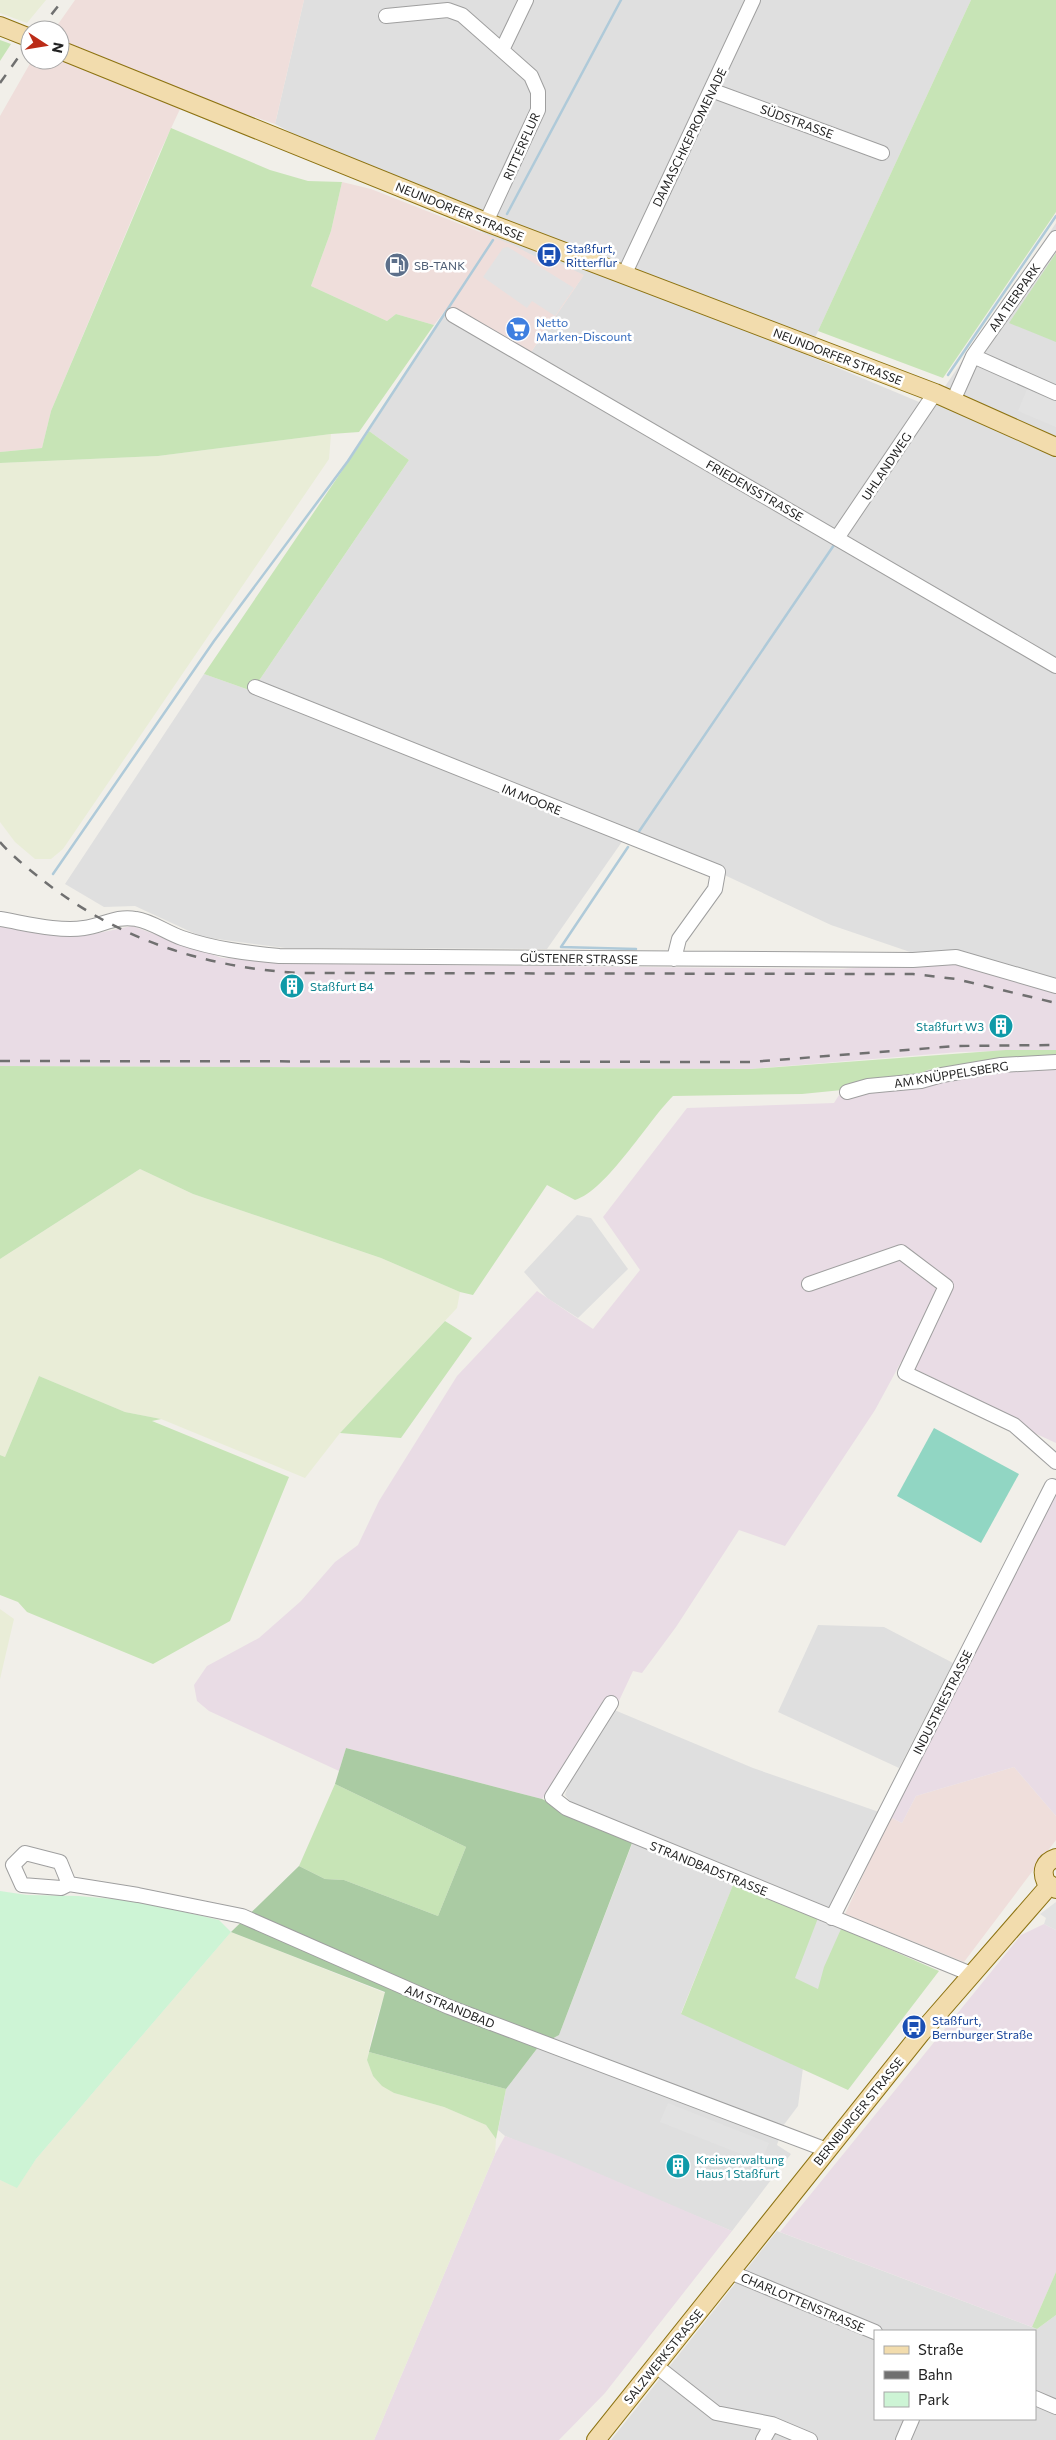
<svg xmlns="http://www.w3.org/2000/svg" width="1056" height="2440" viewBox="0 0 1056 2440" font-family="Commissioner,sans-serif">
<rect width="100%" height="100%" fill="#f1efe9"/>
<path fill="#dfdfdf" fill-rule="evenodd" d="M304,0H971L807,355L931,407L1056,223V994L916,954L831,925L718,872L626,836L547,949L285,948L202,937L135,906L104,907L65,884L204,674L252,691L409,460L369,431L447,307L529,355L583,276L559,263L536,257L489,236L275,124Z
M577,1215L591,1218L628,1269L578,1318L547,1298L524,1272Z
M818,1625L884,1627L953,1663L899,1768L778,1712Z
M612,1709L753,1768L879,1812L830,1909L738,1873L681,2013L803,2068L798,2106L783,2126L777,2145L791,2154L732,2231L505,2136L498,2130L506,2089L539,2046L559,2035L637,1831L573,1805L565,1795L568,1786Z
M777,2231L1037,2329L1056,2315V2440H611ZM875,2331H1035V2419H875Z"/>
<path fill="#efdedb" d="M75,0H304L275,124L187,94L160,152L51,411L42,448L0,452V116L32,60H60V30H54Z
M342,182L371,189L513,245L536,257L559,263L584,275L529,355L447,308L434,325L396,314L387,321L311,286L331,231Z
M1014,1767L1056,1816V1840L964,1962L845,1914L890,1817L902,1823L916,1796Z"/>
<path fill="#e9dce5" d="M0,924L89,935L132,926L222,958L331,964L841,969L952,960L1056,992V1050L959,1052L751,1069L0,1066Z
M1056,1058V1443L1030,1431L992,1407L901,1362L875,1410L785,1546L739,1530L676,1627L642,1673L633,1671L617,1705L602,1704L542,1799L346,1748L339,1771L209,1711L197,1701L194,1685L207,1666L259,1638L301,1601L335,1562L358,1545L379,1501L457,1376L537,1291L593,1329L640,1270L603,1217L687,1108L834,1103L846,1084L902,1077L926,1070L1001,1061Z
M1056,1490V1816L1014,1767L916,1796L902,1823L890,1817Z
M1044,1924L1056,1930V2272L1032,2327L780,2232L1021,1935Z
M505,2136L556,2155L732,2231L605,2393L559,2440H374L495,2154Z"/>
<path fill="#e9edd7" d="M0,0H46L27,23L0,13Z
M331,434L329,459L63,849L51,859H35L15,842L0,822V463L158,456Z
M140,1169L193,1194L381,1258L460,1292L457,1308L340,1433L305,1478L161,1419L125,1412L39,1376L5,1457L0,1455V1259Z
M0,1609L14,1619L0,1679Z
M231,1932L385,1993L373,2031L367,2060L373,2076L394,2093L444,2107L486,2125L496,2139L495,2154L374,2440H0V2180L17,2187L36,2159Z"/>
<path fill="#c7e4b6" d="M971,0H1056V212L943,378L818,331Z
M0,40L11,44L0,61Z
M171,128L270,170L308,181L342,182L331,231L311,286L387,321L396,314L434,325L359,432L331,434L158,456L0,463V452L42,448L51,411Z
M1056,253V342L1009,323Z
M369,431L409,460L252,691L204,674Z
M1006,1050H1056V1058L1001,1061L927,1070L920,1078L902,1077L846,1084L842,1090L802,1094L673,1096C648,1121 606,1191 575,1200L547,1185L473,1295L460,1292L381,1258L193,1194L140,1169L0,1259V1066L751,1069Z
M445,1321L472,1338L401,1438L340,1433Z
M39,1376L125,1412L161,1419L152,1421L289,1477L230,1621L153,1664L27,1612L18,1602L0,1595V1455L5,1457Z
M335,1784L466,1847L438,1916L344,1880L325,1879L299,1866Z
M733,1885L818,1918L939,1971L848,2090L681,2014Z
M369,2052L506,2089L496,2139L486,2125L444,2107L394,2093L382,2086L373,2076L367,2060Z
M1056,2272V2315L1037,2329L1032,2327Z"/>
<path fill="#aacba3" d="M346,1748L542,1799L632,1843L559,2035L539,2046L506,2089L369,2052L385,1992L231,1932L299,1866L325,1879L344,1880L438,1916L466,1847L335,1784Z"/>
<path fill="#cdf4d5" d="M0,1891L27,1895L78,1896L137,1901L219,1920L231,1932L36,2159L17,2188L0,2180Z"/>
<path fill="#91d6c3" d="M934,1428L1019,1474L981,1543L897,1496Z"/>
<path fill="#e2e2e2" d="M508,247L574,288L555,316L532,301L527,308L483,277L503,248Z
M1028,387L1056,399V427L1018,411Z
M1056,1902V1930L1044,1924L1046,1918L1040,1914Z
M818,1918L841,1929L824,1967L818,1989L795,1978Z
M668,2103L769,2143L761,2162L660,2122Z"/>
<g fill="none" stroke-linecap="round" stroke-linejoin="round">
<path stroke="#afcad9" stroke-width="2.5" d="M507,214L621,0
M948,375L1056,216
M638,833L834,545
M628,847L561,947L636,949
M53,874L214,641L348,461L493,240"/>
<defs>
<path id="minor" d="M386,16L448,10L462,15L531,76L538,92V110L486,222
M502,50L526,0
M711,90L882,153
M1056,238L973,356L1056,393
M624,275L753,0
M453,315L1056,666
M953,401L973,356
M837,538L935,393
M255,687L718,872L715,889L679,939L674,959
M0,919C25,923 59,932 84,928C102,926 116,915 136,919C151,921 167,933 182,938C214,949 246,953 279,956L913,960L956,957L1056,986
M847,1092L868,1086L921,1081L942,1075L1001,1065L1056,1062
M809,1284L901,1252L946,1286L905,1373L1014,1425L1056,1462
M611,1703L552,1797L566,1808L971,1974
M69,1884L60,1862L25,1853L13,1865L22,1885L61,1888L69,1884L138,1895L242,1916L449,2007L827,2150
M832,1918L1052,1486
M730,2272L875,2332
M655,2365L716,2413L772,2424L810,2440
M1035,2398L1056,2407
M763,2440L772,2424
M903,2440L912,2419"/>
<path id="major" d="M0,26L30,38
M60,50L486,222L935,393L1056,447
M1056,1858C1044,1862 1041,1871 1046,1882L1056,1889
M596,2440L921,2033L1049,1886"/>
</defs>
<use href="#minor" stroke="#9f9f9f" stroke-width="16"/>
<use href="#major" stroke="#8d7312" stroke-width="20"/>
<use href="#minor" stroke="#fff" stroke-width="14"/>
<use href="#major" stroke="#f2dcad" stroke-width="18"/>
<path stroke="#707070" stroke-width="2.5" stroke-dasharray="10 10" stroke-linecap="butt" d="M39,30L63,0
M0,83L30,41
M0,842C13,857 30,870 45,882C120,940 204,967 298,973L913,974L956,979L1056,1003
M0,1061L750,1062L957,1046L1056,1045"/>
</g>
<defs>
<symbol id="bus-disc" viewBox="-11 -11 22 22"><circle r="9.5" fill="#1a4fb4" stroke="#fff"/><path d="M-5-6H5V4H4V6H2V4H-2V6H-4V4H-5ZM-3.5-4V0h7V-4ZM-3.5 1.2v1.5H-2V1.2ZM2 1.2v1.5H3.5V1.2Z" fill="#fff"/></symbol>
<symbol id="fuel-disc" viewBox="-11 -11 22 22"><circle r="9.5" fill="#5c6f8a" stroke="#fff"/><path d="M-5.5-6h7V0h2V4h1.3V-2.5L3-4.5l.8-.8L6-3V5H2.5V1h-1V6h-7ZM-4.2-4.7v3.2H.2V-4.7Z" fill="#fff"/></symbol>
<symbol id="supermarket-disc" viewBox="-11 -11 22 22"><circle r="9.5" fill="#3f7fe0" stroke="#fff"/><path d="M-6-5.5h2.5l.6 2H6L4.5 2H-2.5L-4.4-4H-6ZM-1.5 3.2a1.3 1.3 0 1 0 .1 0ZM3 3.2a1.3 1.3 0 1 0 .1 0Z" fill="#fff"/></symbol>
<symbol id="building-disc" viewBox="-11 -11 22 22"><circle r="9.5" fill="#0f9aa8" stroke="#fff"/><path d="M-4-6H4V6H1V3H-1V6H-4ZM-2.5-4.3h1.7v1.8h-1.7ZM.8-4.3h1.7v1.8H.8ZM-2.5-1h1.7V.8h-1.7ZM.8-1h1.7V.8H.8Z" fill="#fff"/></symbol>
</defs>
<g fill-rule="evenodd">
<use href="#bus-disc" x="535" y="241" width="28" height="28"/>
<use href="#fuel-disc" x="383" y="251" width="28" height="28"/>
<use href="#supermarket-disc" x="504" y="315" width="28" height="28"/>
<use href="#building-disc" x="278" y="972" width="28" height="28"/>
<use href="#building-disc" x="987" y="1012" width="28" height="28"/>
<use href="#bus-disc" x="900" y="2013" width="28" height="28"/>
<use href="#building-disc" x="664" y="2152" width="28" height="28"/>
</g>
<g text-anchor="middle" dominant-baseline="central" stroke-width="5" stroke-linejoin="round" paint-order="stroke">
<g font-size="12" fill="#222" stroke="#fff">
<text transform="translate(797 121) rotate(20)">SÜDSTRASSE</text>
<text transform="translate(689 137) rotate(-64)">DAMASCHKEPROMENADE</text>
<text transform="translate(521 146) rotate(-66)">RITTERFLUR</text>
<text transform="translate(460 211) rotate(22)">NEUNDORFER STRASSE</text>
<text transform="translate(1014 297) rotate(-55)">AM TIERPARK</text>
<text transform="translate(838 356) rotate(21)">NEUNDORFER STRASSE</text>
<text transform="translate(886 466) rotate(-56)">UHLANDWEG</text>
<text transform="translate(755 490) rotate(30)">FRIEDENSSTRASSE</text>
<text transform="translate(532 799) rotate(22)">IM MOORE</text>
<text transform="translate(579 958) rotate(1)">GÜSTENER STRASSE</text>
<text transform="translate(951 1074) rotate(-9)">AM KNÜPPELSBERG</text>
<text transform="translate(942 1702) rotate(-63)">INDUSTRIESTRASSE</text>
<text transform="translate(709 1868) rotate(22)">STRANDBADSTRASSE</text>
<text transform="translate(450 2006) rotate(22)">AM STRANDBAD</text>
<text transform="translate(858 2111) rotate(-51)">BERNBURGER STRASSE</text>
<text transform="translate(803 2302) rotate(23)">CHARLOTTENSTRASSE</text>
<text transform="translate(663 2356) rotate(-51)">SALZWERKSTRASSE</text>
</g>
<g font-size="12" fill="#164399" stroke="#fff" text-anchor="start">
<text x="566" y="248">Staßfurt,<tspan x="566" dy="14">Ritterflur</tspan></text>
<text x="932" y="2020">Staßfurt,<tspan x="932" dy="14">Bernburger Straße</tspan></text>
</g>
<g font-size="12" fill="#4e5e75" stroke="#fff" text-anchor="start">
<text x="414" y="265">SB-TANK</text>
</g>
<g font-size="12" fill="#366cbe" stroke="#fff" text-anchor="start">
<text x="536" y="322">Netto<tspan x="536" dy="14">Marken-Discount</tspan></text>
</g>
<g font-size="12" fill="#0d838f" stroke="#fff" text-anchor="start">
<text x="310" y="986">Staßfurt B4</text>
<text x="984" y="1026" text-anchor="end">Staßfurt W3</text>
<text x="696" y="2159">Kreisverwaltung<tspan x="696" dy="14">Haus 1 Staßfurt</tspan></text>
</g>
</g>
<rect x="874" y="2330" width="162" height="90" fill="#ffffff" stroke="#a7a7a7"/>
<rect x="884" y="2346" width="25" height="8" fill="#f2dcad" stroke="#a7a7a7"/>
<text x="918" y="2355" font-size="15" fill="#222222">Straße</text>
<rect x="884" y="2371" width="25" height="8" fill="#707070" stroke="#a7a7a7"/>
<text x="918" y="2380" font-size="15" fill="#222222">Bahn</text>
<rect x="884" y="2392" width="25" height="15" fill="#cdf4d5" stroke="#a7a7a7"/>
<text x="918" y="2405" font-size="15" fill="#222222">Park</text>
<g transform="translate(45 45) rotate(102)"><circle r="24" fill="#ffffff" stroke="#a7a7a7"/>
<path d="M0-4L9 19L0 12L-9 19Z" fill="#bb2c18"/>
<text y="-8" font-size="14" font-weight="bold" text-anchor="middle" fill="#222222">N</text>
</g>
</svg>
